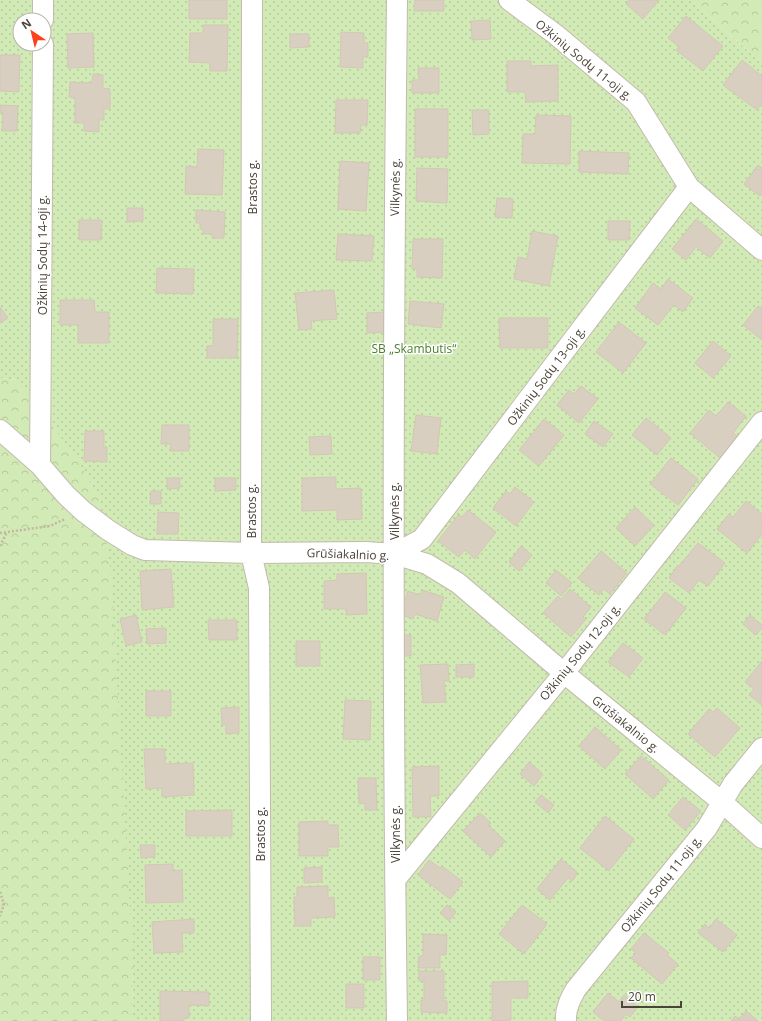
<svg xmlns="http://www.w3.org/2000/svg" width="762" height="1021" viewBox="0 0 762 1021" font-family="'Open Sans',sans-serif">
<defs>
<pattern id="grass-dots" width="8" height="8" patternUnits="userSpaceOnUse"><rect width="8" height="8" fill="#d2eab5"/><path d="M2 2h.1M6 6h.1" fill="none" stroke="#b6ca9c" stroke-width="1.8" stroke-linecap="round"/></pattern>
<pattern id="forest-crowns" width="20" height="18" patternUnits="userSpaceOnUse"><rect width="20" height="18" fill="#d2eab5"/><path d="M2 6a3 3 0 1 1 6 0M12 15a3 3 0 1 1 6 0" fill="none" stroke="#b6ca9c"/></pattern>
</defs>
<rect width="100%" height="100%" fill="#f6f3ec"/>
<path fill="url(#grass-dots)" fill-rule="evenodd" d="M0,0H690L762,63V1021H132L133,958L18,380L0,378ZM20,20H44V44H20Z"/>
<path fill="url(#forest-crowns)" d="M690,0H762V63Z
M0,378L18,380L77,459L99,497L110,563L133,958L132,1021H0Z"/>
<path fill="#d8cfc1" stroke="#d3c7b4" d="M189,0H227V19H189Z
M415,0H444V11H414Z
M629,0H659L643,19L626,4Z
M686,16L723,46L703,71L676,50L679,47L668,38Z
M490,20L491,39L472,40L471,21Z
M203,25H228L227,71H210V63L189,62L190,33H203Z
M341,32L364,33V43H368V57H363V68L340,67Z
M93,33L94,67L68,68L67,34Z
M290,34H309V47L290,48Z
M0,55H20L19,92L0,91Z
M742,60L762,76V103L757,110L723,85Z
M507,61H531V66L558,65V101L526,102L525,92H507Z
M418,68H439V93H412V80H419Z
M93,74L103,75V88L110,89V109H104V120H99V132L84,131V123H75V98L69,97L70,82L92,83Z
M336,100H368L367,125H361L360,133H335Z
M0,105L18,106L17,131H2L3,113H0Z
M415,109H448V157H415Z
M472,110H489V134L473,135Z
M536,115L571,116L570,164L522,163L523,134H535Z
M198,149L224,150L222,195L185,194L186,166L197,167Z
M579,151L629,153L628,174L579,172Z
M340,161L369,163L366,211L338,209Z
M758,165L762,168V194L760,196L744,184Z
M417,168L448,169L447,203L416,201Z
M497,198L513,199L512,218L495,217Z
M127,208H143V221L127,222Z
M196,210L225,212L224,238H212V234H203V229H200V223H196Z
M696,219L723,241L710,258L696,247L686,260L672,249Z
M79,220H102L101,240H79Z
M608,221H630L629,240H608Z
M532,231L558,236L549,286L514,279L518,257L527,259Z
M338,234L374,236L372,261L336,260Z
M413,239H443L442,278L417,277V269H412Z
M157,268L194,269L193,294L156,293Z
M668,279L693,298L683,312L674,305L658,325L635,308L653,283L661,289Z
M334,290L337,319L311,321L312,329L299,330L295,293Z
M60,300H94L95,312H109V343H78V325H60Z
M410,301L444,304L441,328L408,324Z
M758,306L762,309V340L743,325Z
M0,307L8,318L0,323Z
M384,312V332L367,333V313Z
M499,318H548V348H500Z
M213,319H238L237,358H207V346H213Z
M619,322L646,343L623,373L596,352Z
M713,341L731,356L713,378L695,363Z
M581,386L598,399L579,423L557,405L569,390L574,394Z
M728,402L746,416L733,433L737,436L720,458L690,433L709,410L716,416Z
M416,415L441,418L437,454L411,451Z
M646,418L671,438L657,455L632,435Z
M544,419L564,435L539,466L519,450Z
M594,421L613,434L603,447L585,434Z
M162,425H189V451H170L171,444H161Z
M85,431H104V447H107V462L84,461Z
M331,436L332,454L310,455L309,437Z
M671,458L698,479L678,505L650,484Z
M336,477V489L361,488L362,519L337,520V510L302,511V478Z
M167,478H180V488L167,489Z
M215,478H236V490L215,491Z
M515,487L534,502L516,526L493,508L506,491L510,494Z
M151,491H161V504H150Z
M746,501L762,514V534L747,553L717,529L729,514L733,517Z
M635,507L654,525L635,546L616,528Z
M468,510L496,532L475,559L465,550L459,557L438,541L459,514L462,517Z
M158,512L179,513L178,534H157Z
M698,543L725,563L708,586L699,580L689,593L669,578L678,565L679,566Z
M521,546L532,555L519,571L509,562Z
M601,551L627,573L610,594L604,589L599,595L578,578Z
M171,569L174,607L142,610L140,571Z
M556,570L572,583L561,596L546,583Z
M366,573L367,614L346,615V609H324V581L337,580V574Z
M570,589L591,607L583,617L586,619L571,637L543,613L558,596L561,599Z
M422,590L444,597L437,621L415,614L413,619L400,614L408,591L420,595Z
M665,592L686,608L665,635L644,619Z
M136,615L142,642L126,646L120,619Z
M750,615L762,625V628L756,635L743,624Z
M208,620H237V640H209Z
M166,628V643L147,644L146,629Z
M398,635H411V656H398Z
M296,641H320V666H296Z
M623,643L643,658L629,677L608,662Z
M762,661V705L749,695L754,689L745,682Z
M448,664L449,681H444L446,702L423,703L420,665Z
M474,664V677H456V665Z
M146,691H171V716H146Z
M345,700L371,701L370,740L343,739Z
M239,707V733L226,734V725H222L221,708Z
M717,708L740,728L715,757L688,734L709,709L713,712Z
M595,727L621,750L605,769L579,746Z
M144,749H165V764L193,763L194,795L162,797V788L146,789Z
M641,756L669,780L653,799L625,774Z
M529,762L543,774L534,786L520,774Z
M439,766V796H430L431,817H413L412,767Z
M358,778H376L377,810H365V803L359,804Z
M541,795L554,805L548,813L535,802Z
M683,797L701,811L685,830L668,815Z
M232,810V836H186V811Z
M480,813L491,823L488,825L505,841L491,857L463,831Z
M605,816L634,839L609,871L580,848Z
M328,821V825H338L339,847H328V856H299V822Z
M140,845H155V857L141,858Z
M561,859L578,873L572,881L568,878L550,900L537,889Z
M429,860L440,868L442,866L463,882L450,899L418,875Z
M173,864V871L182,870L183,902L146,903L145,865Z
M322,867V882L304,883V868Z
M328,886V898L334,897L335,917L311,918V926H295L294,897H297V887Z
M447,905L456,912L449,921L440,913Z
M522,905L547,924L524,954L499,934Z
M194,919V933H182L183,952L154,953L152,922Z
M716,919L737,935L723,952L698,933L705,924L709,928Z
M644,933L669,953L667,955L678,964L662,984L631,958L636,953L631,949Z
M423,934L447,935L446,955H440V968H418L419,956H423Z
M363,957H380V980H363Z
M419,971H444V1001H447V1013L421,1012V1000H424V981H419Z
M528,981V998H511V1020L492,1021V982Z
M346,984H364V1008H346Z
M160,991L209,992V1006L189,1005V1018H184V1021H160Z
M608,993L619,1002L624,995L638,1007L630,1017L626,1014L621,1021H604L593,1012Z
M746,1011L758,1021H731L735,1016L739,1019Z"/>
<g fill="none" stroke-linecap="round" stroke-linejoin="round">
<defs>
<path id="minor" d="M252,0L251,553L259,588L261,1021
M397,0C393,340 392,681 397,1021
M509,0L555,34L636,102L689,187L762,250
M43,20V0
M0,430L40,465L66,495L83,511L108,530L132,545L145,550L251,553L366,552L394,554L427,564L458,583L564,673L722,802L762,838
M40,465L43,44
M394,554L422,539L689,187
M395,880L564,673L762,422
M566,1021C565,1009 570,999 576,989L707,828L733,784L762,748"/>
</defs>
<use href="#minor" stroke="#c2bbae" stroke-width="22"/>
<path stroke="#c4b79f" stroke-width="2.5" stroke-dasharray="2 2" stroke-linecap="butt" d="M0,533L50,526L65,519
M0,546L7,532
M0,892L4,904L0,916"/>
<use href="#minor" stroke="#fff" stroke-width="20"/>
</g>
<g text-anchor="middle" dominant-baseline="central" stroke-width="3" stroke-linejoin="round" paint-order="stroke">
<g font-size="12" fill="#4b4439" stroke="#fff">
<text transform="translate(584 60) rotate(39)">Ožkinių Sodų 11-oji g.</text>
<text transform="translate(252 187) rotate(-90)">Brastos g.</text>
<text transform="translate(395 187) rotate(-89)">Vilkynės g.</text>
<text transform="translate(42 255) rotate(-90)">Ožkinių Sodų 14-oji g.</text>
<text transform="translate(546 376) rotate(-53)">Ožkinių Sodų 13-oji g.</text>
<text transform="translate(251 511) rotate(-90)">Brastos g.</text>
<text transform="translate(394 511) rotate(-90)">Vilkynės g.</text>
<text transform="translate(348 554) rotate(2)">Grūšiakalnio g.</text>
<text transform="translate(580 652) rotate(-51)">Ožkinių Sodų 12-oji g.</text>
<text transform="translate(626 724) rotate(39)">Grūšiakalnio g.</text>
<text transform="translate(260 834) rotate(-90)">Brastos g.</text>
<text transform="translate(395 834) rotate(-90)">Vilkynės g.</text>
<text transform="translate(661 884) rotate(-51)">Ožkinių Sodų 11-oji g.</text>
</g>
<g font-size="12" fill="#4a7f2a" stroke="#fff">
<text x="414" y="348">SB „Skambutis“</text>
</g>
</g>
<g transform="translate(32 32) rotate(325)"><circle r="19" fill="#ffffff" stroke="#b7b4b0"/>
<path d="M0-3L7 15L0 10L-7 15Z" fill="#fc3f1d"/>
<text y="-6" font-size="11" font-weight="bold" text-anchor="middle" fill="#4b4439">N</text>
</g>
<path d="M622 1001v6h59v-6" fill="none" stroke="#4b4439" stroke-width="2"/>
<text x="628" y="1001" font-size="12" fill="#4b4439" stroke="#ffffff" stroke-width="3" paint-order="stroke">20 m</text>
</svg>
